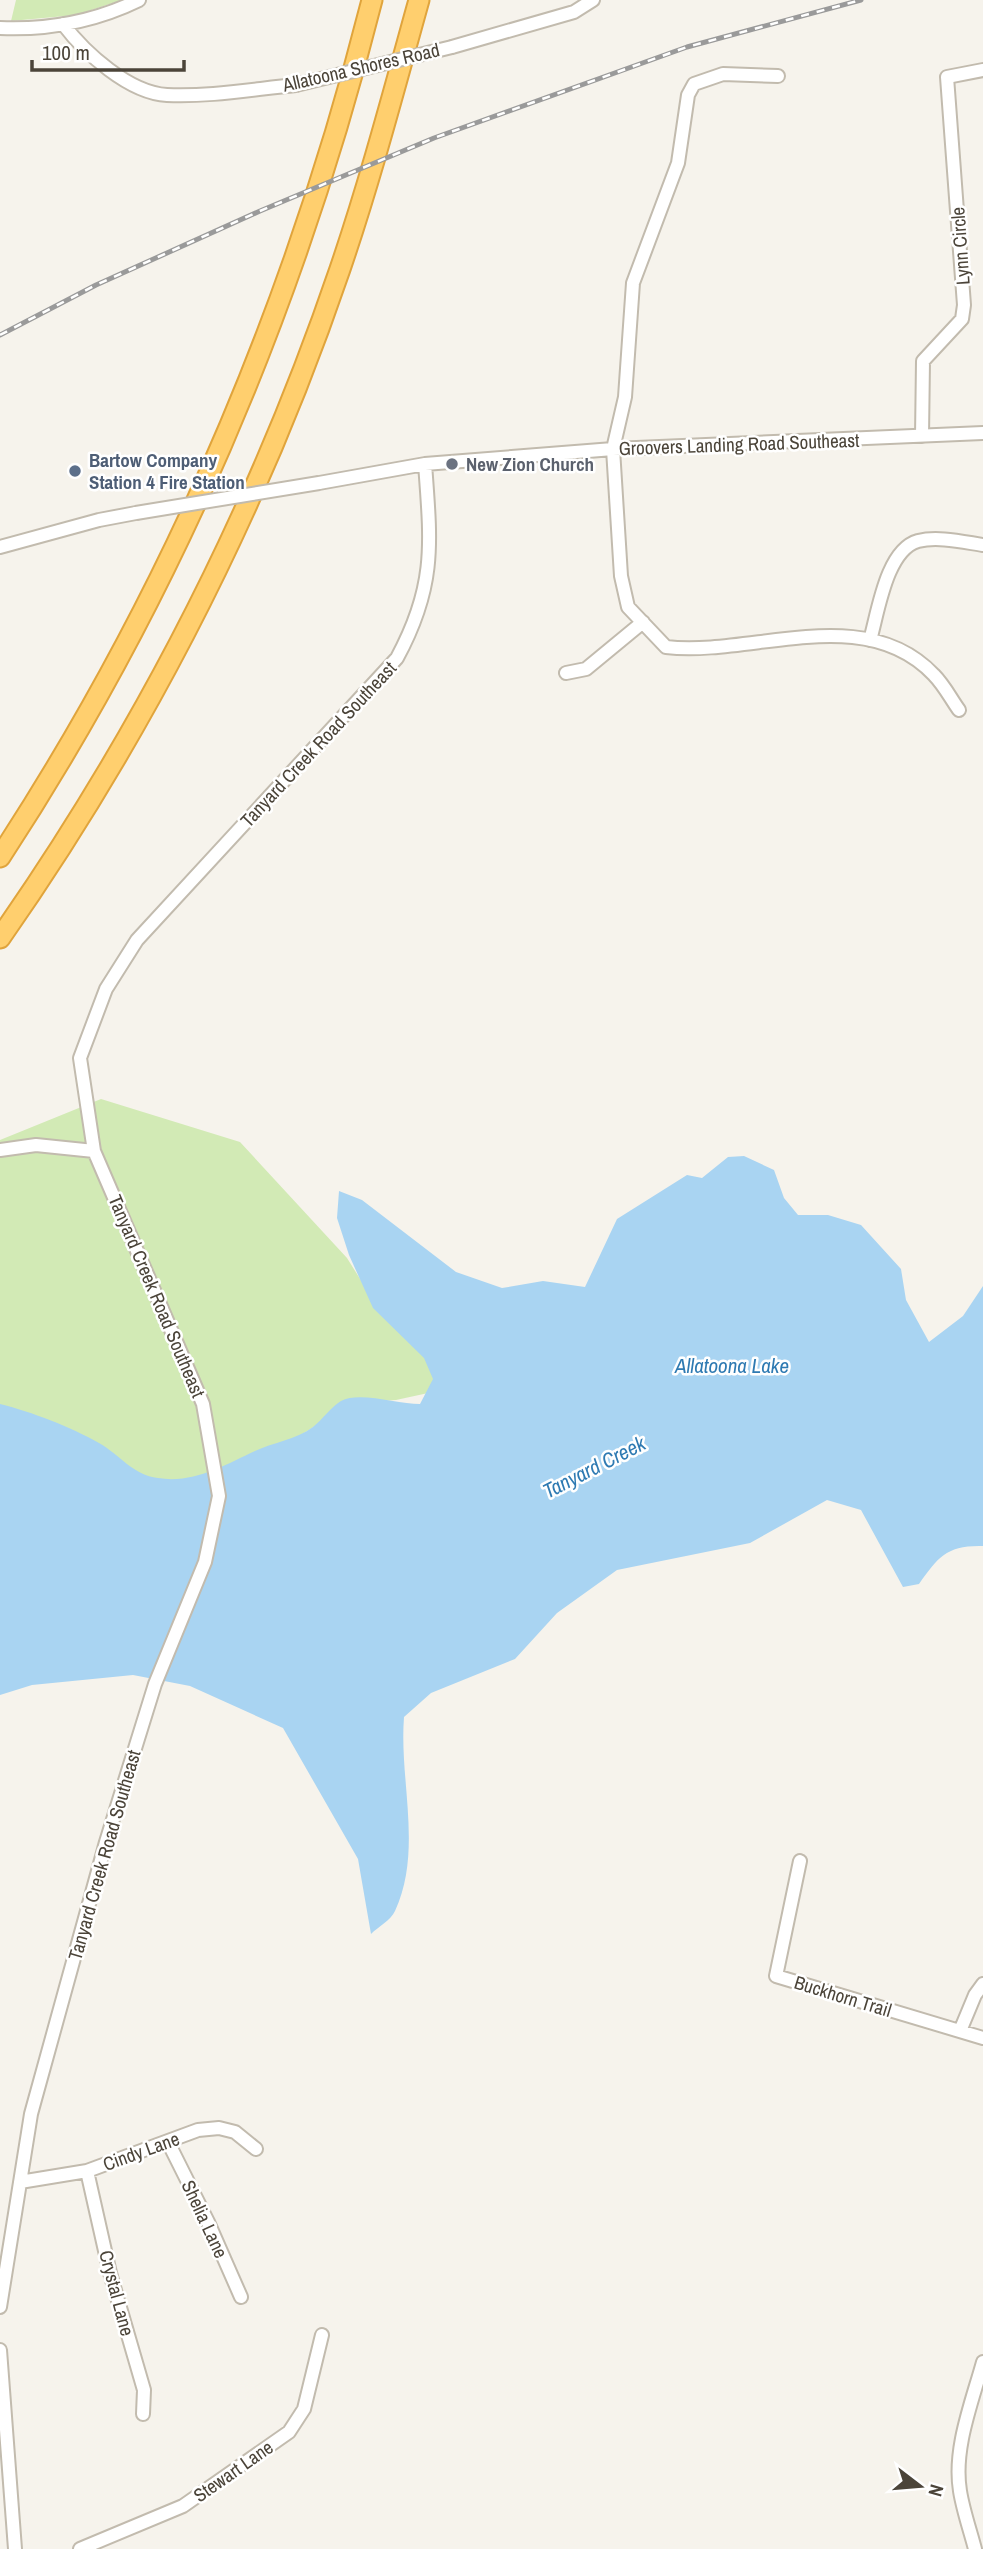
<svg xmlns="http://www.w3.org/2000/svg" width="983" height="2549" viewBox="0 0 983 2549" font-family="'Archivo Narrow',sans-serif">
<rect width="100%" height="100%" fill="#f6f3ec"/>
<path fill="#d2eab5" d="M16,0H122L76,15L11,21Z
M101,1099L240,1142L347,1258L377,1306L430,1352L442,1390L396,1400L352,1403L245,1470L172,1492L0,1458V1140Z"/>
<path fill="#a9d4f2" d="M744,1156L774,1170L784,1198L798,1215H828L861,1225L901,1269L906,1300L929,1342L963,1316L983,1286V1546C947,1545 938,1557 919,1584L903,1587L861,1510L827,1500L750,1543L617,1570L557,1613L515,1659L431,1693L404,1717C399,1781 423,1850 395,1911C391,1920 378,1927 371,1934L358,1859L283,1728L190,1686L133,1675L32,1685L0,1695V1404C32,1412 71,1427 99,1443C120,1455 133,1475 158,1478C193,1484 225,1465 255,1451C274,1442 295,1440 313,1427C323,1419 331,1407 341,1401C359,1391 398,1404 420,1404L433,1379L424,1358L373,1308L349,1255L337,1218L339,1191L362,1200L456,1272L502,1288L543,1281L585,1287L617,1219L687,1175L702,1178L728,1157Z"/>
<g fill="none" stroke-linecap="round" stroke-linejoin="round">
<defs>
<path id="minor" d="M63,24C85,53 129,93 167,95C209,97 254,89 296,85
M0,28C48,30 96,21 139,0
M452,47L574,12L593,0
M778,76L723,74L694,84L688,95L678,163L633,283L625,397L613,449L621,576L628,607L666,647C752,657 864,601 934,675C944,685 951,699 959,710
M922,436L923,361L962,319L964,305L947,77L983,70
M319,483L425,464L613,449L983,433
M0,547L99,520L136,513
M870,640C878,613 886,550 918,541C938,536 963,542 983,545
M566,673L586,669L643,622
M0,1150L36,1145L94,1151
M800,1861L776,1976L983,2038
M960,2031L975,1995L983,1984
M168,2142L208,2222L241,2297
M87,2171L110,2273L144,2390L143,2414
M20,2182L87,2171L198,2130L219,2128L235,2132L256,2149
M0,2307L31,2114L106,1842L155,1684L205,1562L219,1496L203,1404L94,1151L80,1058L106,989L137,940L397,658C436,586 431,544 425,464
M0,2350L15,2549
M80,2549L183,2506L289,2432L304,2409L322,2335
M975,2549C970,2530 963,2510 960,2491C953,2449 972,2402 983,2362"/>
<path id="highway" d="M0,857C173,593 295,305 372,0
M0,938C144,732 259,507 340,269C370,181 394,90 419,0"/>
</defs>
<use href="#minor" stroke="#c2bbae" stroke-width="16"/>
<use href="#highway" stroke="#e0a43c" stroke-width="23"/>
<use href="#minor" stroke="#fff" stroke-width="12"/>
<use href="#highway" stroke="#ffcf6e" stroke-width="19"/>
<defs>
<path id="rail" d="M0,335L96,285L260,211L434,138L687,47L861,0"/>
</defs>
<use href="#rail" stroke="#9a9a9a" stroke-width="5"/>
<use href="#rail" stroke="#fff" stroke-width="2.5" stroke-dasharray="8" stroke-linecap="butt"/>
<defs>
<path id="minor-bridge" d="M296,85L452,47
M136,513L319,483"/>
</defs>
<use href="#minor-bridge" stroke="#c2bbae" stroke-width="16" stroke-linecap="butt"/>
<use href="#minor-bridge" stroke="#fff" stroke-width="12"/>
</g>
<circle fill="#6b7280" stroke="#fff" stroke-width="2.5" cx="452" cy="464" r="7"/>
<circle fill="#5c6f8a" stroke="#fff" stroke-width="2.5" cx="75" cy="471" r="7"/>
<g text-anchor="middle" dominant-baseline="central" stroke-width="5" stroke-linejoin="round" paint-order="stroke">
<g font-size="19" fill="#4b4439" stroke="#fff">
<text transform="translate(361 67) rotate(-13)">Allatoona Shores Road</text>
<text transform="translate(960 246) rotate(-94)">Lynn Circle</text>
<text transform="translate(739 444) rotate(-2)">Groovers Landing Road Southeast</text>
<text transform="translate(318 744) rotate(-47)">Tanyard Creek Road Southeast</text>
<text transform="translate(157 1296) rotate(67)">Tanyard Creek Road Southeast</text>
<text transform="translate(104 1855) rotate(-74)">Tanyard Creek Road Southeast</text>
<text transform="translate(843 1996) rotate(17)">Buckhorn Trail</text>
<text transform="translate(141 2151) rotate(-20)">Cindy Lane</text>
<text transform="translate(205 2219) rotate(65)">Shelia Lane</text>
<text transform="translate(117 2293) rotate(75)">Crystal Lane</text>
<text transform="translate(233 2471) rotate(-35)">Stewart Lane</text>
</g>
<g font-size="19" font-weight="bold" fill="#4e5e75" stroke="#fff" text-anchor="start">
<text x="89" y="460">Bartow Company<tspan x="89" dy="22">Station 4 Fire Station</tspan></text>
</g>
<g font-size="19" font-weight="bold" fill="#5b616d" stroke="#fff" text-anchor="start">
<text x="466" y="464">New Zion Church</text>
</g>
<g font-size="21" font-style="italic" fill="#2e7ab2" stroke="#fff">
<text x="732" y="1365">Allatoona Lake</text>
<text transform="translate(594 1467) rotate(-27)">Tanyard Creek</text>
</g>
</g>
<g transform="translate(920 2486) rotate(106)" stroke="#ffffff" stroke-width="5" paint-order="stroke">
<path d="M0-5L12 26L0 18L-12 26Z" fill="#4b4439"/>
<text y="-10" font-size="19" font-weight="bold" text-anchor="middle" fill="#4b4439">N</text>
</g>
<path d="M32 60v10h152v-10" fill="none" stroke="#4b4439" stroke-width="3.5"/>
<text x="42" y="60" font-size="21" fill="#4b4439" stroke="#ffffff" stroke-width="5" paint-order="stroke">100 m</text>
</svg>
